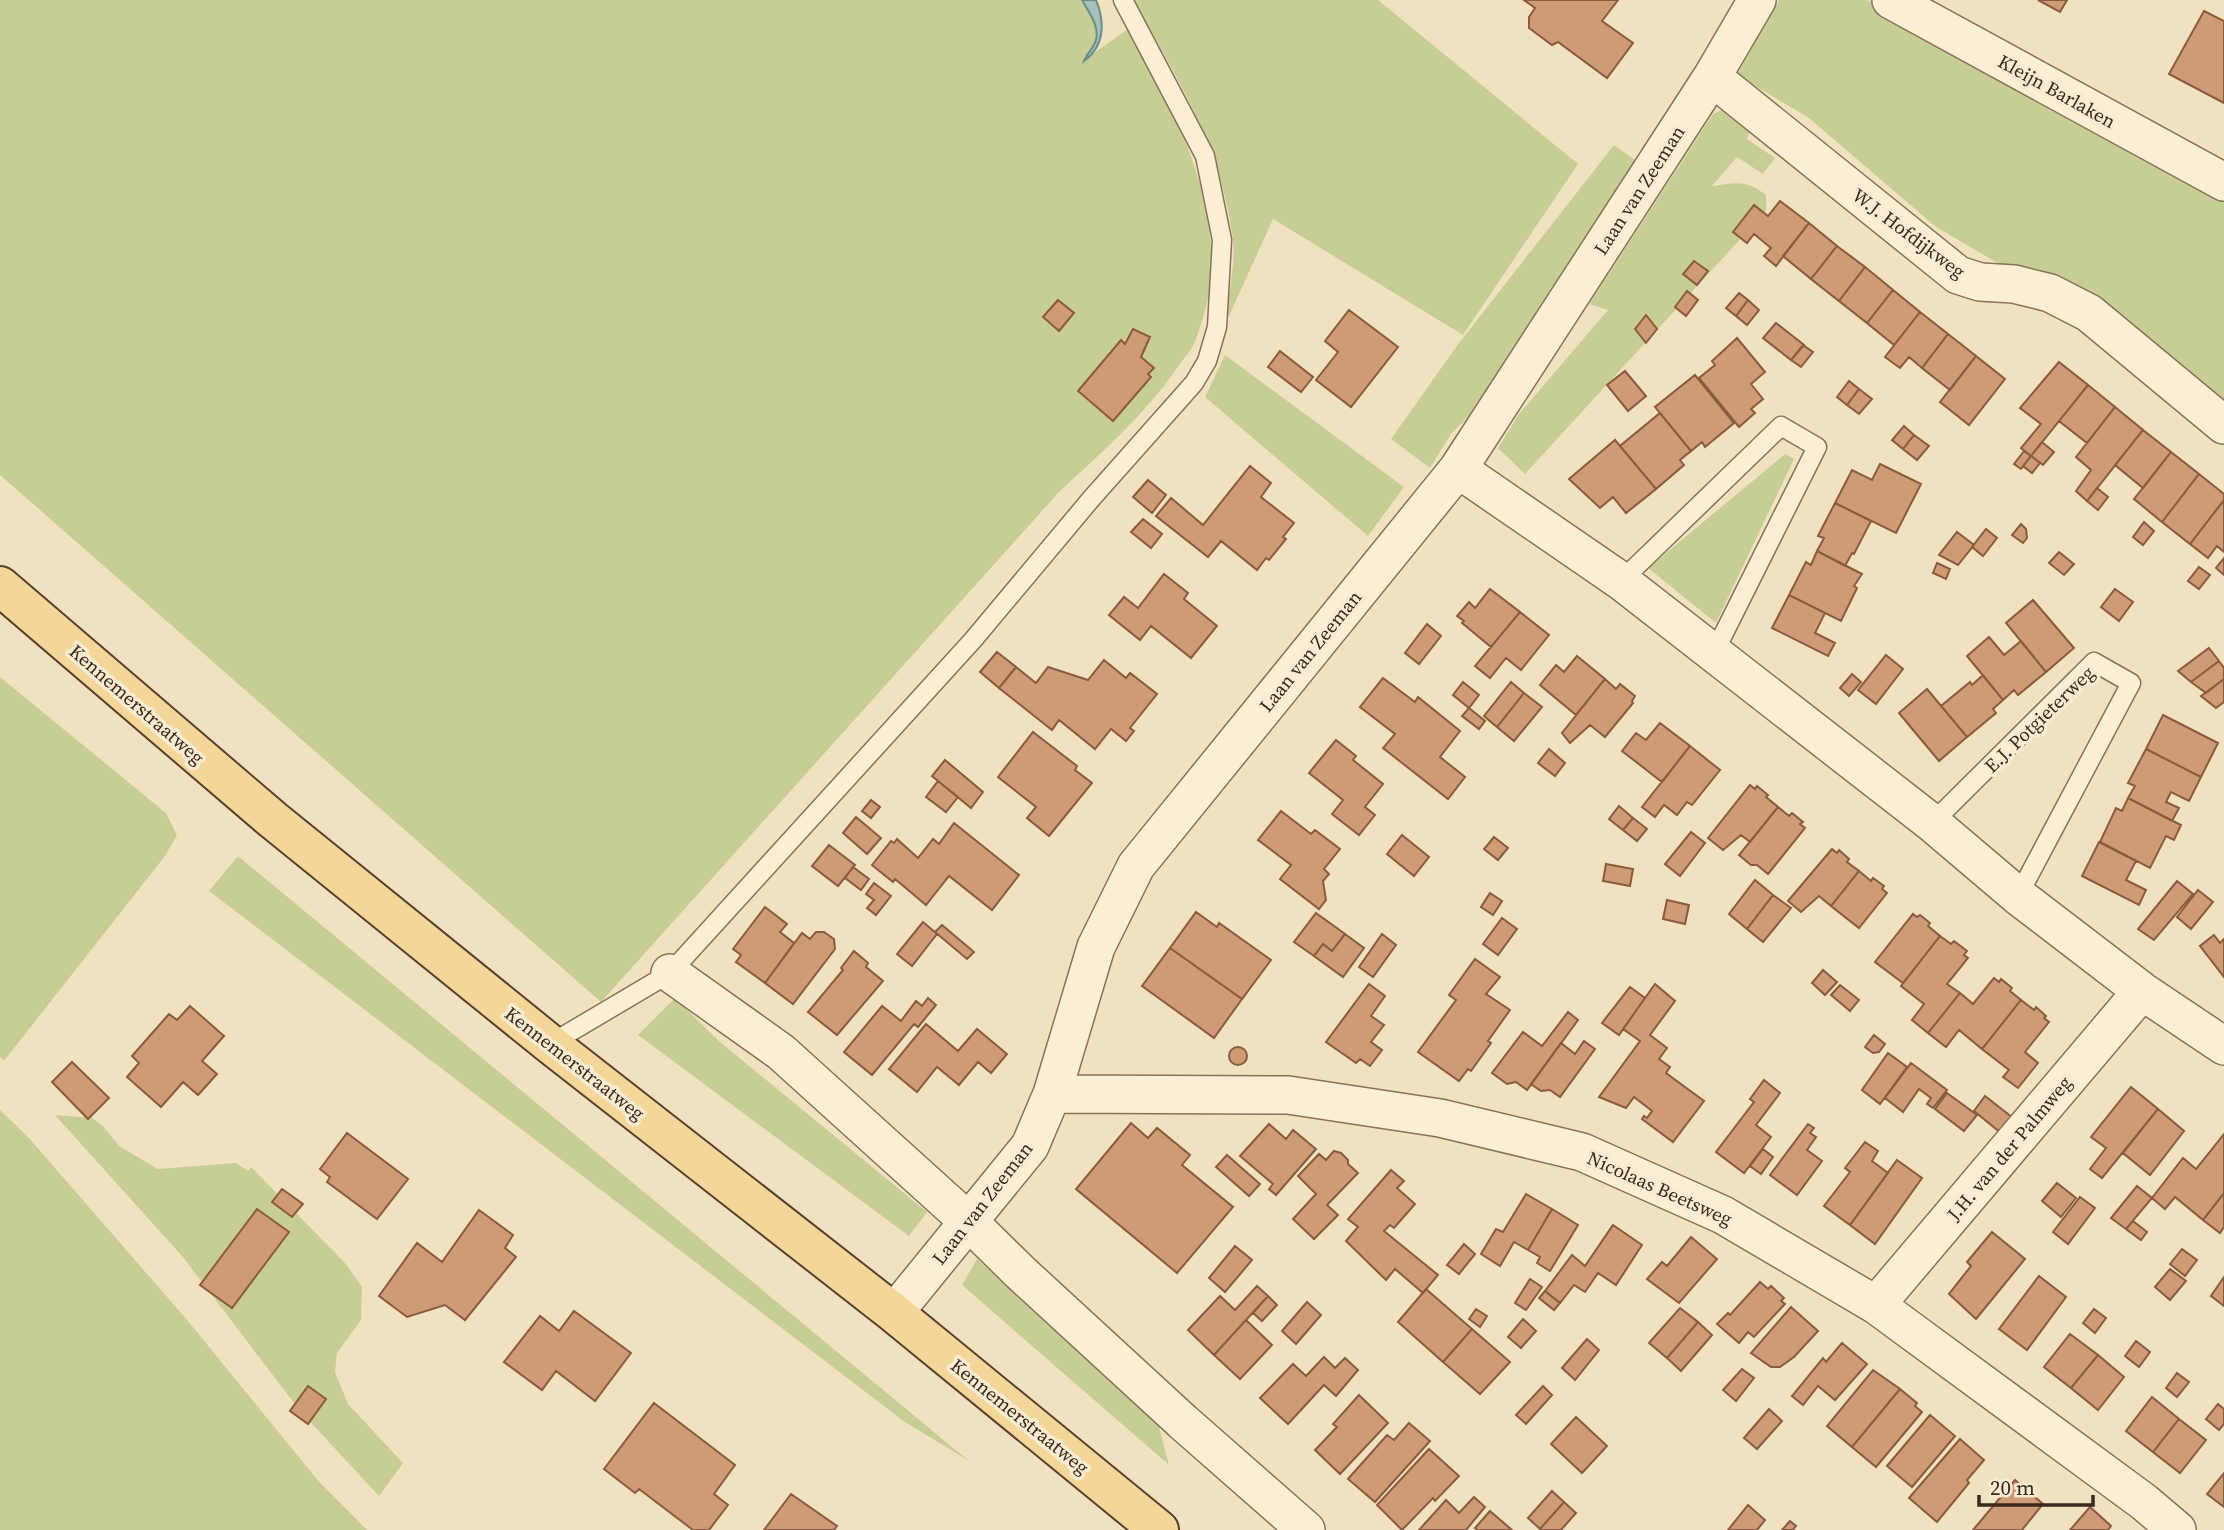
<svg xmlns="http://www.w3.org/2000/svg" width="2224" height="1530" viewBox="0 0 2224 1530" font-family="'Source Serif 4',serif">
<rect width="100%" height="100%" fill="#f0e2c1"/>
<path fill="#c7ce95" d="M0,0H1082C1088,11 1099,25 1096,39C1095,46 1087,53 1084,60L1131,27C1175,113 1234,220 1203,318C1200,326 1198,336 1194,343C1191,351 1184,358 1179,365C1146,414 1102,452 1059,492L601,1002L0,475Z
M1133,0H1378L1578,164L1463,335L1273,219L1224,327C1227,304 1236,262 1233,241C1223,153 1177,76 1133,0Z
M1779,0H1867L2224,201V408L2008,269L1936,227L1809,118L1737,75Z
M1727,108L1752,125L1747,139L1775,158L1763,174L1737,157L1712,186C1736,183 1746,179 1766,195V211L1525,474L1498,448L1519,414L1608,310L1589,304L1713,114Z
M1614,145L1639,163L1508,376L1451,434L1430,468L1391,439L1459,343Z
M1225,355L1404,487L1368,536L1205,397Z
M1785,454L1794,459L1716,623L1648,568Z
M0,677L166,813L177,835L165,856L4,1061L0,1057Z
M238,856L969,1461L905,1422L209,891Z
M675,998L720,1042L927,1212L909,1236L638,1035Z
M0,1110L28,1137L188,1321L320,1483L367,1530H0Z
M55,1115L92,1118L102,1125L119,1146L158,1169L236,1163L248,1171L251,1167L345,1263L362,1287L361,1320L337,1353L335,1372L348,1404L403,1463L379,1496L301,1412L182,1256Z
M977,1259L1158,1423L1169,1465L962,1285Z"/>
<path fill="#a4c2b9" stroke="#6b9087" stroke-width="2" d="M1082,0H1096C1105,22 1105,46 1084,61C1087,54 1094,47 1096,40C1100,26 1088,11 1082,0Z"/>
<path fill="#cf9b76" stroke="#8a5b3d" stroke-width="2" d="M1524,0H1618L1602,21L1633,43L1607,78L1558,42L1552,45L1529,28V17L1535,8Z
M2038,0H2067L2060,12Z
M2204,11L2224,21V103L2169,74Z
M1780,201L1809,223L1776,266L1764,256L1771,248L1754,234L1747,243L1733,232L1754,205L1768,216Z
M1809,223L1837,246L1811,279L1783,256Z
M1837,246L1865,267L1839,301L1811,279Z
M1694,261L1708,271L1697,285L1683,274Z
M1865,267L1893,290L1867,323L1839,301Z
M1893,290L1920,312L1894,345L1867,323Z
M1687,291L1698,300L1686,316L1675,307Z
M1739,293L1748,300L1736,316L1726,308Z
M1058,300L1074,313L1059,331L1043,317Z
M1748,300L1759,310L1747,325L1736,316Z
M1349,310L1398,347L1351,407L1316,380L1338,352L1325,341Z
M1920,312L1948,334L1922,368L1909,357L1900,368L1885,357Z
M1646,315L1657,329L1646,343L1635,329Z
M1776,323L1804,345L1791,360L1763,338Z
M1133,329L1150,337L1141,357L1154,368L1148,374L1151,377L1113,421L1078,391L1121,340L1125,344Z
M1948,334L1976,356L1950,390L1922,368Z
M1737,338L1765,372L1751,384L1763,399L1751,409L1755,413L1739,427L1699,378L1715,365L1712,361Z
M1803,345L1813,352L1801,367L1791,360Z
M1280,351L1313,377L1301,392L1268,367Z
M1976,356L2005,379L1969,425L1940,402Z
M2059,362L2088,385L2031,456L2021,448L2041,424L2020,408Z
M1625,371L1646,396L1628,411L1607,385Z
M1695,375L1734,423L1705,447L1702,442L1691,451L1655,407Z
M1849,381L1859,389L1847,405L1837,397Z
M2088,385L2115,407L2087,443L2059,421Z
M1859,389L1872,399L1859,414L1847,405Z
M2115,407L2143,430L2087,501L2076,491L2091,470L2076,457Z
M1660,413L1691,451L1680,460L1684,465L1656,489L1620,446Z
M1904,426L1914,435L1903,449L1892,440Z
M2143,430L2171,452L2143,488L2115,465Z
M1914,435L1929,446L1917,460L1903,449Z
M1615,440L1656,489L1626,513L1613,497L1600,508L1569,479Z
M2042,442L2054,452L2043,465L2031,456Z
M2024,451L2031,456L2021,469L2014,464Z
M2171,452L2199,474L2162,522L2134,499Z
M2031,456L2040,463L2032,473L2023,466Z
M1880,464L1921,484L1896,533L1835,503L1852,470L1872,480Z
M1250,466L1271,483L1261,497L1294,523L1283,537L1286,539L1269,560L1266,558L1257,570L1221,541L1208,557L1156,516L1171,498L1203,525Z
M2199,474L2224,494V500L2190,544L2162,522Z
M1148,480L1166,495L1152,513L1133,497Z
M2097,488L2108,497L2098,510L2087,501Z
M2224,500V552L2217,546L2208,558L2190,544Z
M1835,503L1871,521L1854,554L1852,553L1845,566L1817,551L1824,538L1818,536Z
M1143,519L1162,534L1151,548L1131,532Z
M2144,522L2154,531L2143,545L2133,537Z
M2021,524L2026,529L2027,538L2023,543L2012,535Z
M1986,529L1997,538L1983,556L1972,547Z
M1957,532L1974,545L1958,565L1939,555Z
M1817,551L1862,574L1854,586L1857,588L1841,621L1789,595L1806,562L1811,565Z
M2059,552L2074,564L2064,575L2049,563Z
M2224,558V575L2216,568Z
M1937,563L1950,569L1946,579L1933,573Z
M2199,567L2210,575L2199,589L2188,581Z
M1164,574L1188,593L1184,599L1217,626L1191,658L1151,626L1140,640L1109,615L1124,597L1138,608Z
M1490,589L1520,612L1491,647L1462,623L1464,621L1457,616L1469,602L1475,608Z
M2115,589L2133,602L2119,621L2101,607Z
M1789,595L1825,613L1815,633L1835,643L1828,656L1772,628Z
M2033,600L2074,648L2046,672L2006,623Z
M1520,612L1549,635L1521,670L1506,658L1490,678L1475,666Z
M1427,624L1441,636L1419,664L1405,653Z
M1989,637L2004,655L2021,641L2046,672L2018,695L2014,690L2003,700L1967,656Z
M2209,648L2219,661L2191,682L2178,671Z
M997,652L1016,667L999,688L980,672Z
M1886,655L1903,669L1876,704L1858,690Z
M1577,656L1605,679L1576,715L1540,685L1556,665L1564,672Z
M1104,660L1126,678L1130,673L1157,694L1130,728L1134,731L1126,741L1111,729L1095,749L1059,720L1052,730L999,688L1016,667L1036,683L1048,667L1088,680Z
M2219,661L2224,668V679L2206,693L2191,682Z
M1852,674L1861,682L1849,696L1840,688Z
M1983,675L2003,700L1993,709L1996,713L1967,737L1941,706L1970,682L1972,685Z
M1383,678L1415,702L1418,697L1460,731L1440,757L1465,777L1448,799L1383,748L1395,734L1360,707Z
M1605,679L1616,689L1620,684L1635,696L1632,701L1633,703L1605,737L1590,725L1570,743L1562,733Z
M2224,679V702L2216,708L2201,696Z
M1463,682L1479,695L1469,708L1453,695Z
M1511,682L1524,693L1497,727L1484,716Z
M1927,689L1967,737L1939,761L1899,713Z
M1524,693L1542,707L1514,741L1497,727Z
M1469,708L1485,721L1479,729L1462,716Z
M2163,715L2218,743L2201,777L2146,749Z
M1660,723L1690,746L1662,782L1622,751L1636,733L1646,740Z
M1033,732L1077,766L1075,770L1092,783L1049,836L1027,818L1036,807L998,777Z
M1336,740L1356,756L1353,760L1383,784L1365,807L1375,815L1359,835L1332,814L1343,800L1309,773Z
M1690,746L1720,770L1692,805L1687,802L1677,815L1664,805L1655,817L1642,807Z
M1549,749L1565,763L1555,776L1538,763Z
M2146,749L2201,777L2189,801L2171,792L2166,802L2179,808L2172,821L2128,798L2135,786L2128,783Z
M945,760L983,792L971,808L932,776Z
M938,781L958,797L946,812L926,797Z
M1750,785L1755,789L1757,786L1768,795L1766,797L1778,807L1750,842L1741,835L1723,850L1708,838Z
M2128,798L2181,825L2174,840L2166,836L2150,868L2100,842L2116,808L2122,811Z
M871,800L880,807L871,818L862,811Z
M1619,806L1633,818L1623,830L1609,819Z
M1778,807L1789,816L1792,813L1803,822L1800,824L1805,828L1768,874L1757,865H1751L1739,855Z
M1281,811L1311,834L1315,830L1340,849L1324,869L1329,874L1323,881L1326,900L1319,909L1280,879L1291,865L1258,840Z
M856,817L881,838L867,854L843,833Z
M1633,818L1647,829L1637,841L1623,830Z
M954,823L1019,875L992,910L949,876L926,905L895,879L893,882L872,865L891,841L894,843L897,839L918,858L933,839L939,844Z
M1691,832L1705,843L1680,876L1665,864Z
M1402,835L1429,857L1414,876L1387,854Z
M1494,837L1508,848L1498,860L1484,849Z
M2099,842L2136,861L2126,880L2146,890L2139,905L2082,876Z
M829,845L855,865L838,886L812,866Z
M1832,849L1837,853L1839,850L1849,859L1847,862L1859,871L1831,906L1819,896L1801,912L1788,901Z
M1606,864L1633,869L1630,886L1603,881Z
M853,867L869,879L861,890L845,878Z
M1859,871L1871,881L1873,878L1884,886L1882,889L1887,893L1859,928L1831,906Z
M1755,880L1773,895L1747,929L1729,914Z
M2177,881L2193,894L2154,940L2138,929Z
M874,883L891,896L876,915L867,908L874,900L866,894Z
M2198,890L2213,902L2191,929L2177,917Z
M1490,893L1502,901L1493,915L1481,907Z
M1773,895L1791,908L1763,942L1747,929Z
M1667,900L1689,905L1685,924L1663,919Z
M765,907L787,924L780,932L794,943L765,983L736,962L741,955L733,949Z
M1196,912L1217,927L1219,923L1271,960L1242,999L1170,948Z
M1316,913L1345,934L1332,951L1323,944L1314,956L1294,942Z
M1913,914L1917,917L1920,915L1930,923L1928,926L1940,936L1903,983L1875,962Z
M1502,918L1517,929L1498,955L1483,944Z
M923,922L937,934L912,966L897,954Z
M942,925L974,952L967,959L935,932Z
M816,932H824L834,939L835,949L793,1004L765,983L802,933L810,939Z
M1345,934L1364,948L1343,977L1314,956L1323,944L1332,951Z
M1382,934L1396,945L1373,977L1359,967Z
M2214,935L2220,943L2224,939V977L2200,946Z
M1940,936L1951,944L1954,941L1967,951L1964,955L1968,958L1947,984L1960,993L1928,1033L1912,1020L1924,1004L1901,986Z
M1170,948L1242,999L1214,1038L1142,986Z
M854,951L868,963L866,967L883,981L837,1035L808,1012L843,970L841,968Z
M1475,959L1500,977L1486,994L1510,1010L1488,1041L1491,1043L1471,1071L1468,1069L1459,1081L1418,1052L1456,1000L1449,995Z
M1823,970L1837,982L1825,995L1812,983Z
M1994,978L1999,982L2001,979L2012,988L2010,991L2021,1000L1982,1049L1959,1030L1946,1047L1928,1033L1960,993L1973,1004Z
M1369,984L1385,996L1371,1016L1384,1025L1371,1042L1382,1050L1370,1066L1360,1059L1356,1063L1326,1042Z
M1655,984L1675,1001L1650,1035L1667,1048L1659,1059L1670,1067L1666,1073L1704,1101L1673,1142L1642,1119L1644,1116L1647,1118L1652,1111L1634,1097L1626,1108L1599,1097L1640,1041L1623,1029Z
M1840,985L1859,1000L1850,1011L1831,995Z
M1630,987L1645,998L1619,1035L1602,1023Z
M928,998L936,1005L918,1027L914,1024L872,1075L844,1052L882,1006L901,1021L916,1001L922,1006Z
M2021,1000L2034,1010L2036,1007L2046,1016L2044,1018L2049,1022L2025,1052L2038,1063L2018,1088L2003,1077L2009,1070L1982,1049Z
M190,1006L224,1036L202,1061L217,1074L198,1095L183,1082L161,1107L127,1077L139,1063L132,1056L169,1014L177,1020Z
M1568,1012L1578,1020L1527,1090L1516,1082L1507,1084L1492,1073L1523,1032L1542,1046Z
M926,1024L958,1051L977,1029L1007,1054L991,1073L978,1062L959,1085L937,1067L917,1092L889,1069Z
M1874,1035L1885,1044L1879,1052L1873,1053L1865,1047Z
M1584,1041L1595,1049L1560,1097L1550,1090L1541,1091L1531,1084L1561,1043L1575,1054Z
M1229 1056a9 9 0 1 1 18 0a9 9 0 1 1-18 0Z
M1888,1053L1907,1067L1880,1104L1862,1090Z
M72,1062L109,1098L88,1119L52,1082Z
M1911,1063L1947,1090L1933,1108L1927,1104L1931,1098L1919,1089L1903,1112L1885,1098Z
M1764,1080L1780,1093L1756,1125L1771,1137L1744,1173L1716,1152L1754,1102L1750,1099Z
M2131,1087L2158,1109L2102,1178L2090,1169L2106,1148L2091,1137Z
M1947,1093L1977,1115L1964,1131L1935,1109Z
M1985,1096L2013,1118L2001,1133L1974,1111Z
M2158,1109L2184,1131L2150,1175L2123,1153Z
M1131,1123L1148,1138L1157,1128L1190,1155L1182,1165L1233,1207L1177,1273L1076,1189Z
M1269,1124L1286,1139L1293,1130L1316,1149L1276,1195L1269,1189L1273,1184L1240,1156Z
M1808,1124L1814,1128L1810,1133L1816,1137L1807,1150L1822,1161L1797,1195L1770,1175Z
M347,1133L408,1179L377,1219L327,1182L330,1177L320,1169Z
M2224,1134V1193L2203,1220L2175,1197L2165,1209L2152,1198L2183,1158L2196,1169Z
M1865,1142L1878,1151L1872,1161L1888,1173L1850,1225L1824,1206L1850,1172L1845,1168Z
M1763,1149L1773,1157L1761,1174L1750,1166Z
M1334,1151L1341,1153L1348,1160V1164L1358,1173L1327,1205L1338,1215L1314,1239L1293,1219L1316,1194L1298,1176L1319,1154L1326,1160Z
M1227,1155L1260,1184L1249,1196L1216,1167Z
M1897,1160L1922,1178L1875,1244L1850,1225Z
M1391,1170L1404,1181L1397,1188L1415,1204L1394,1228L1390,1225L1384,1231L1438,1275L1423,1293L1395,1269L1386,1280L1346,1241L1358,1227L1348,1219Z
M2057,1183L2076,1198L2061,1217L2042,1201Z
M2137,1186L2152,1198L2126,1229L2111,1218Z
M282,1189L303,1204L292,1217L272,1202Z
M2224,1193V1227L2220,1233L2203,1220Z
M1526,1194L1552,1209L1528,1250L1514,1242L1500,1266L1481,1254L1496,1229L1503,1232Z
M2080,1197L2095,1208L2068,1244L2053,1232Z
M257,1209L289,1232L232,1308L200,1285Z
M1552,1209L1578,1225L1550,1271L1537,1263L1540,1257L1528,1250Z
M479,1210L513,1235L505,1248L516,1257L465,1320L445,1305L407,1317L379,1296L417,1243L442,1262Z
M2133,1221L2147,1232L2141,1240L2126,1229Z
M1613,1225L1642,1245L1616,1285L1598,1273L1585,1292L1574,1285L1560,1303L1545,1291L1572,1255L1585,1266Z
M1992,1232L2025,1259L1976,1319L1949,1294L1971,1266L1967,1262Z
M1691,1237L1717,1259L1679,1303L1647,1279L1662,1262L1667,1266Z
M1464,1244L1475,1254L1459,1274L1447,1265Z
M1235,1246L1252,1260L1225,1292L1209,1278Z
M2182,1249L2197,1260L2185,1276L2170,1264Z
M2170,1269L2186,1281L2170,1300L2155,1287Z
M2039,1276L2066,1297L2027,1350L1999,1329Z
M2224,1277V1306L2211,1296Z
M1530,1279L1542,1287L1526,1310L1515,1303Z
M1760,1282L1768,1289L1771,1286L1784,1298L1781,1301L1785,1304L1754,1337L1748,1332L1739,1343L1717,1324L1728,1313L1730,1315Z
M1257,1286L1268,1296L1214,1355L1188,1330L1220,1296L1235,1310Z
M1426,1289L1472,1329L1443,1362L1398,1322Z
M1545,1291L1560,1303L1554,1310L1539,1298Z
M1268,1296L1277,1305L1262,1321L1253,1313Z
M1307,1302L1321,1315L1296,1344L1282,1331Z
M1791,1307L1818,1331L1794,1357L1780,1367H1771L1751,1353Z
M1680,1308L1698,1322L1667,1358L1649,1343Z
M1476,1309L1487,1316L1480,1327L1469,1319Z
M2094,1309L2106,1318L2095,1333L2083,1323Z
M574,1311L631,1353L595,1401L556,1371L542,1390L504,1362L540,1316L559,1331Z
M1523,1319L1536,1331L1521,1348L1508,1337Z
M1246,1320L1272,1345L1240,1379L1214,1355Z
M1698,1322L1712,1335L1681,1371L1667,1358Z
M1472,1329L1510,1362L1480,1394L1443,1362Z
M2070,1334L2098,1355L2071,1388L2044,1367Z
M1587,1339L1599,1350L1575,1380L1562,1368Z
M2136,1341L2150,1352L2139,1367L2125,1356Z
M1842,1343L1867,1364L1835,1400L1818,1386L1803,1405L1792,1396L1823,1358L1826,1362Z
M2098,1355L2124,1377L2098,1410L2071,1388Z
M1324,1357L1335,1368L1345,1358L1358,1370L1336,1396L1324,1385L1288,1424L1260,1398L1293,1364L1306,1376Z
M1742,1369L1754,1378L1736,1401L1723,1390Z
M1873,1370L1900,1389L1852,1447L1827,1426Z
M2177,1373L2189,1382L2177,1397L2166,1388Z
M308,1386L326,1399L308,1424L290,1411Z
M1543,1386L1552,1395L1526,1424L1516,1415Z
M1900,1389L1917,1403L1915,1406L1922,1412L1876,1467L1852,1447Z
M1359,1395L1388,1423L1340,1474L1315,1450L1337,1427L1333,1424Z
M2152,1397L2179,1419L2153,1452L2126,1431Z
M654,1403L735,1465L714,1494L728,1505L709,1530H693L639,1489L635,1493L604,1469Z
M2218,1404L2224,1409V1424L2219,1430L2206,1419Z
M1769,1409L1782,1421L1757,1449L1744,1438Z
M1930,1415L1955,1436L1912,1487L1887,1466Z
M1576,1417L1607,1446L1582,1473L1551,1444Z
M2179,1419L2206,1440L2180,1473L2153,1452Z
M1409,1423L1430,1441L1375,1502L1348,1479L1387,1435L1394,1440Z
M1960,1439L1984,1460L1967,1480L1969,1483L1937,1522L1909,1498Z
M1429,1449L1459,1476L1435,1501L1433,1498L1402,1530L1377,1505Z
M2224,1473V1507L2207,1494Z
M2015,1480L2043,1504L2022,1530H1973Z
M1552,1491L1564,1502L1540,1529L1528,1518Z
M791,1494L837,1526L834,1530H764Z
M1474,1497L1485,1507L1466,1530H1419L1446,1500L1459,1513Z
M1564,1502L1576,1513L1561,1530H1541L1540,1529Z
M1748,1505L1765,1520L1757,1530H1728Z
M2090,1507L2111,1526L2108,1530H2070Z
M1490,1511L1512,1530H1478L1475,1528Z
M1790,1521L1796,1526L1793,1530H1782Z"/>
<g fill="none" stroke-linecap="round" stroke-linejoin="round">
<defs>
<path id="service" d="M1621,581L1781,426L1817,447L1713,655
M1932,823L2094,662L2131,683L2018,896
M550,1044L670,973L973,640L1091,499L1194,383L1207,361L1217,327L1222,240L1205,156L1123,0"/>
<path id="minor" d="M1891,0L2224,182
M1712,77L1958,275L1980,282L2014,284L2050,293L2089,313L2224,425
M1458,469L1621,581L1932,823L2018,896L2142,991L2224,1046
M670,973L781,1052L969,1222L1021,1273L1183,1422L1306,1530
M1052,1094L1288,1095L1440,1118L1582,1152L1723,1215L1876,1305L2144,1502L2177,1530
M1876,1305L2142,991
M894,1313L1030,1146L1052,1094L1096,947L1136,866L1458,469L1712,77L1757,0"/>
<path id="primary" d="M0,586L272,819L550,1044L894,1313L1159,1530"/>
</defs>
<use href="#service" stroke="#8a7258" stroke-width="21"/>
<use href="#minor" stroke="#8a7258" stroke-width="40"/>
<use href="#primary" stroke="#57402d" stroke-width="42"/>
<use href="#service" stroke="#faefd5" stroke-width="18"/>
<use href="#minor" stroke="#faefd5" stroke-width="37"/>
<use href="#primary" stroke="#f4d798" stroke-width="38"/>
</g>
<g text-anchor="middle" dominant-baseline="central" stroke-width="7" stroke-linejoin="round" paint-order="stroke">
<g font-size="19" fill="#392a1d" stroke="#f7ecd1">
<text transform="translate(2057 91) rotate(29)">Kleijn Barlaken</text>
<text transform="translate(1639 190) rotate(-57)">Laan van Zeeman</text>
<text transform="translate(1909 233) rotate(37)">W.J. Hofdijkweg</text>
<text transform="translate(1310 651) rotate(-51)">Laan van Zeeman</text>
<text transform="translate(137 704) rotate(41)">Kennemerstraatweg</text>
<text transform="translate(2039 719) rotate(-44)">E.J. Potgieterweg</text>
<text transform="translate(575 1063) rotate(38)">Kennemerstraatweg</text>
<text transform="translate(2009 1148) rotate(-50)">J.H. van der Palmweg</text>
<text transform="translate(1660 1188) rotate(24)">Nicolaas Beetsweg</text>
<text transform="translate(982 1203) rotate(-52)">Laan van Zeeman</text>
<text transform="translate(1020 1416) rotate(39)">Kennemerstraatweg</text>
</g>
</g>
<path d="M1979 1495v10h114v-10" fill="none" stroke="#392a1d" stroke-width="3.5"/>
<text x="1990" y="1495" font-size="21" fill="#392a1d" stroke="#f7ecd1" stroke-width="5" paint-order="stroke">20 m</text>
</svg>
